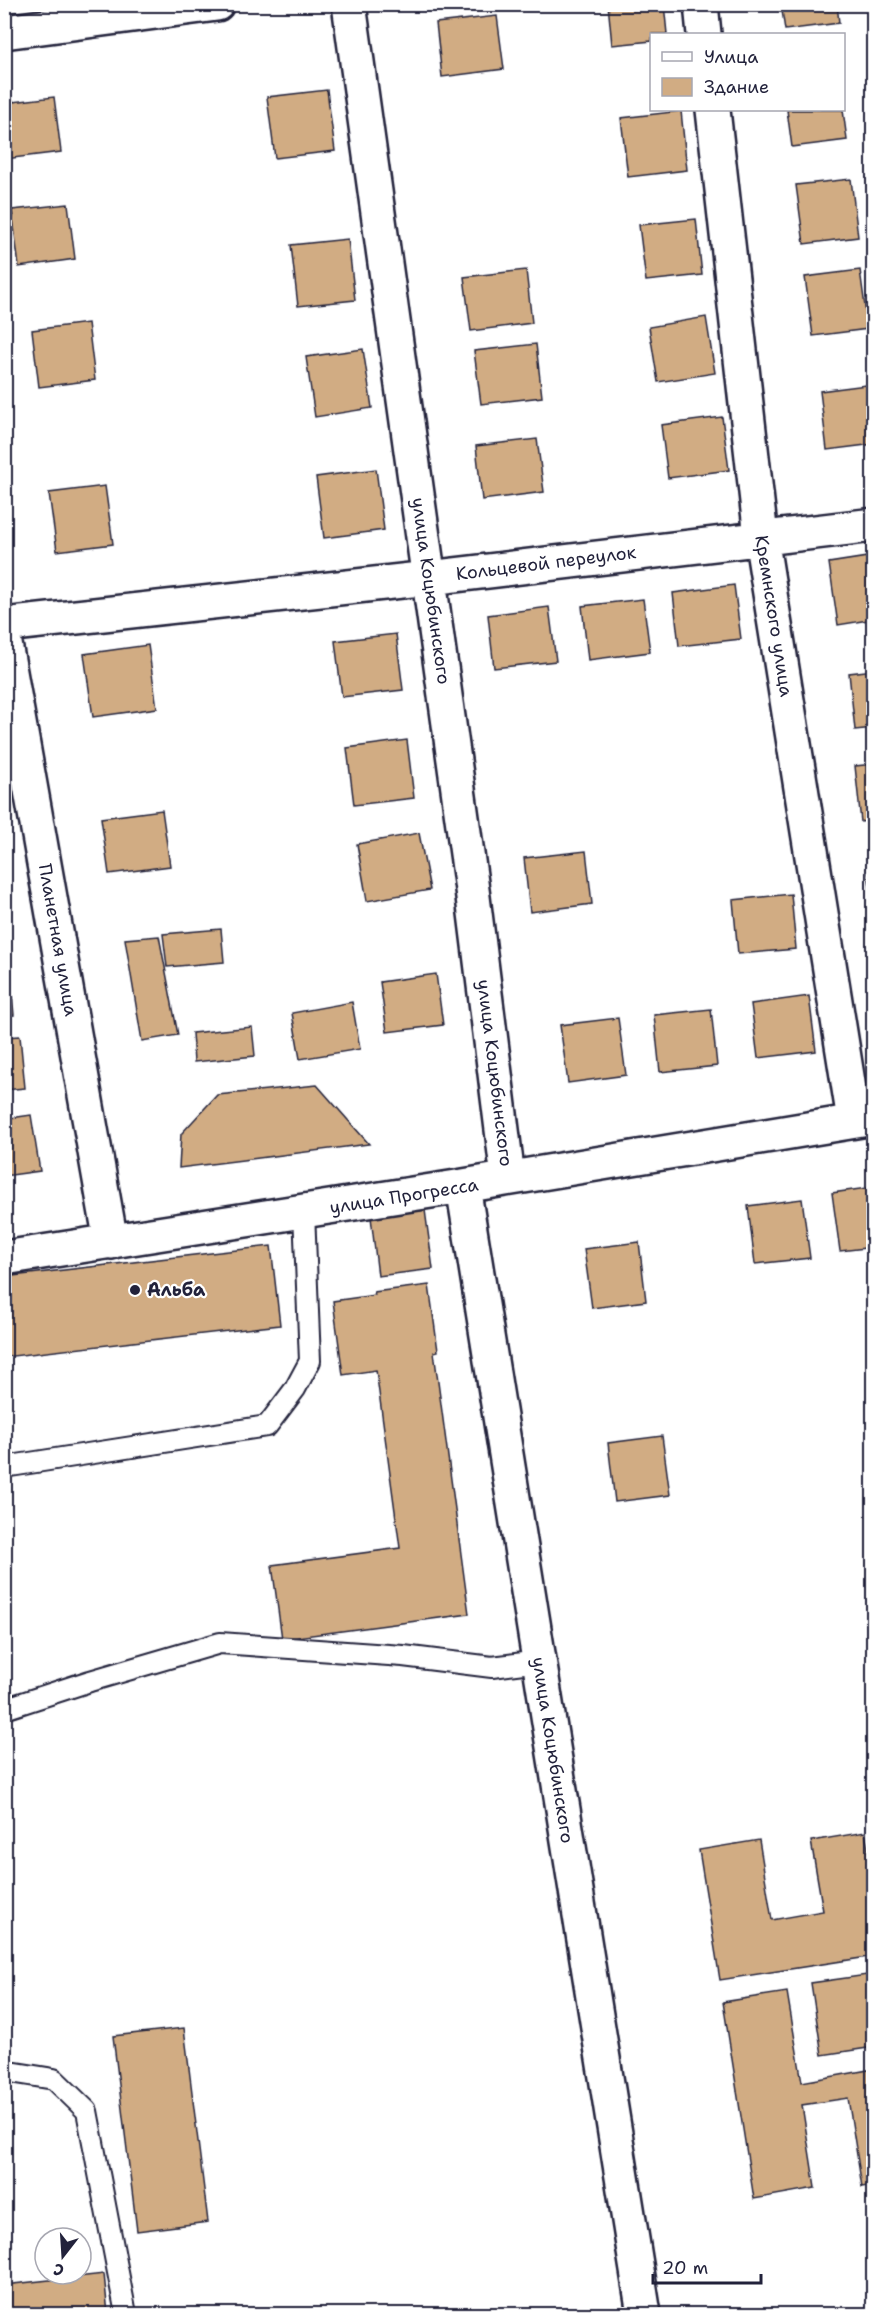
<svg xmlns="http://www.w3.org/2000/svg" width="878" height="2319" viewBox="0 0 878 2319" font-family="'Shantell Sans',sans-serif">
<rect width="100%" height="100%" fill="#fff"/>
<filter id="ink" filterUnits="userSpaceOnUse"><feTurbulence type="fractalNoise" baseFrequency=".0167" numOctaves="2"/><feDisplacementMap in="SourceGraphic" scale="12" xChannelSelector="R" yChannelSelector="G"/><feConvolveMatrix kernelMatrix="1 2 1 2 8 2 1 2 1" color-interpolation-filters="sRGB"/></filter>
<g filter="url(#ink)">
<path fill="#d1ac83" stroke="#22223b" stroke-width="1.5" d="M608,4H664L667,34H652V41L612,45Z
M781,4H837L839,23L785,30Z
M497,16L504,69L442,77L436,23Z
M327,90L335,151L275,158L267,97Z
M54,97L61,152L5,159L4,103Z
M787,110H843L847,140L792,147Z
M681,111L687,170L628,177L621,118Z
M851,179L858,237L804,244L796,185Z
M68,204L75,259L19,267L12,210Z
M696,219L702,275L646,281L639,225Z
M348,239L355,300L298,306L291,245Z
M526,270L532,323L471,331L464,277Z
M860,270L868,329L813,336L805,277Z
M706,317L715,373L658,382L649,327Z
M88,323L95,380L39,387L32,330Z
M536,344L542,397L481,404L474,351Z
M363,349L372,408L315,417L306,357Z
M874,384V444L827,450L820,391Z
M722,417L729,470L668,478L661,425Z
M537,439L544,492L482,500L476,446Z
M376,469L384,530L324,538L316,477Z
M105,486L113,544L57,551L49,493Z
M874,556V619L838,625L829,563Z
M734,585L741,639L679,646L673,593Z
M643,599L650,652L588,660L582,606Z
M549,607L556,661L494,668L488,615Z
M396,634L403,690L342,697L335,641Z
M148,645L157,708L93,717L84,654Z
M874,670V728L855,730L849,673Z
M407,740L414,798L354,805L347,748Z
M874,764V820L861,822L855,766Z
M162,810L170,866L109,874L101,818Z
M419,833L430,890L367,901L357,844Z
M586,851L592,904L530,912L524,858Z
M874,853V911H873L866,854Z
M791,894L796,949L738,954L733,900Z
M221,929L224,962L167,967L163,934Z
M159,936L178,1035L142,1041L125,939Z
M9,960L14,1015L4,1016V961Z
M436,974L443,1025L387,1032L380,982Z
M809,996L816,1051L758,1058L751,1004Z
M352,1002L360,1049L300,1059L292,1013Z
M711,1009L717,1066L660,1072L654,1015Z
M618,1018L626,1075L568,1083L560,1025Z
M252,1027L255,1056L194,1062L192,1033Z
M20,1036L25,1088L4,1090V1037Z
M317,1085L369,1144L179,1168L181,1134L217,1095Z
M31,1115L40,1171L4,1176V1119Z
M874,1187V1247L840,1251L832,1193Z
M802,1199L810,1258L755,1264L748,1206Z
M425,1210L433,1269L378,1276L371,1217Z
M639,1242L646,1301L592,1308L584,1249Z
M271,1246L280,1325L4,1357V1277Z
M429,1285L438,1351L434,1352L469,1614L282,1639L272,1565L400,1548L376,1370L343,1375L333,1301L375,1295L374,1292Z
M662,1436L670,1495L615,1502L608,1443Z
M865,1832L874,1886V1956L720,1980L699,1850L759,1840L772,1920L823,1911L811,1841Z
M874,1974V2047L822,2055L811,1983Z
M787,1992L802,2082L874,2069V2185L862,2187L848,2098L802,2105L815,2188L754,2199L723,2002Z
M184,2028L208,2222L137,2231L113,2036Z
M104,2274L108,2314H4V2285Z"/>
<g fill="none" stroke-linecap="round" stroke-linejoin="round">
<defs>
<path id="service" d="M4,1467L267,1426L295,1389L310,1361L304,1212
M4,1709L90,1681L220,1643L403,1656L492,1667L539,1661
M4,2071L54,2079L87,2111L126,2314"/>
<path id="minor" d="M349,4L473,897L508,1178
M701,4L704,34
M4,32L217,4
M713,110L761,537L854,1120
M4,625L429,578L874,525
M4,638L111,1242
M463,1186L644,2314
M4,1258L463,1186L874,1118"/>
</defs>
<use href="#service" stroke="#22223b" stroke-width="24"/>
<use href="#minor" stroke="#22223b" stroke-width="38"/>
<use href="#service" stroke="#fff" stroke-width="20"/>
<use href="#minor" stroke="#fff" stroke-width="33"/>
</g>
</g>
<circle fill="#22223b" stroke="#fff" stroke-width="2" cx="135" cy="1290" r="6"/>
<g text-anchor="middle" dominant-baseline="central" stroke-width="4.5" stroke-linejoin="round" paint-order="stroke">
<g font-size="18" fill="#22223b" stroke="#fff">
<text transform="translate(546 563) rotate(-7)">Кольцевой переулок</text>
<text transform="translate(431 591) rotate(82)">улица Коцюбинского</text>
<text transform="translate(774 616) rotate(81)">Кремнского улица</text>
<text transform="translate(58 940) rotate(80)">Планетная улица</text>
<text transform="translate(495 1073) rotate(83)">улица Коцюбинского</text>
<text transform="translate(404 1196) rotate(-9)">улица Прогресса</text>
<text transform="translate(553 1750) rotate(81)">улица Коцюбинского</text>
</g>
<g font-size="18" font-weight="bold" fill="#22223b" stroke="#fff" text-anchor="start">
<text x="147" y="1290">Альба</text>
</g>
</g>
<rect width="878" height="2319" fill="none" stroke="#fff" stroke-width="24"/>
<rect x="12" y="12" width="854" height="2295" fill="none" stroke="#22223b" stroke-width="2" filter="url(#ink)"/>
<rect x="650" y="33" width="195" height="78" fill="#ffffff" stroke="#a7a7b1" stroke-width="1.5"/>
<rect x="662" y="52" width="30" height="9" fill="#ffffff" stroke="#a7a7b1" stroke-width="1.5"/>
<text x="704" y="63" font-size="18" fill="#22223b">Улица</text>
<rect x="662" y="78" width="30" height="18" fill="#d1ac83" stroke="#a7a7b1" stroke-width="1.5"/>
<text x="704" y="93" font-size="18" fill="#22223b">Здание</text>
<g transform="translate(63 2256) rotate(197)"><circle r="28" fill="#ffffff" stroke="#a7a7b1" stroke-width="1.5"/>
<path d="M0-4.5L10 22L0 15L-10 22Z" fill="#22223b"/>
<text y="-9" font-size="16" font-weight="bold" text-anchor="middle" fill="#22223b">С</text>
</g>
<path d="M653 2274v9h108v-9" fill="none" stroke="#22223b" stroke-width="3"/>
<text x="662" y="2274" font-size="18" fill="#22223b" stroke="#ffffff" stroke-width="4.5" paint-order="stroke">20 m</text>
</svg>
